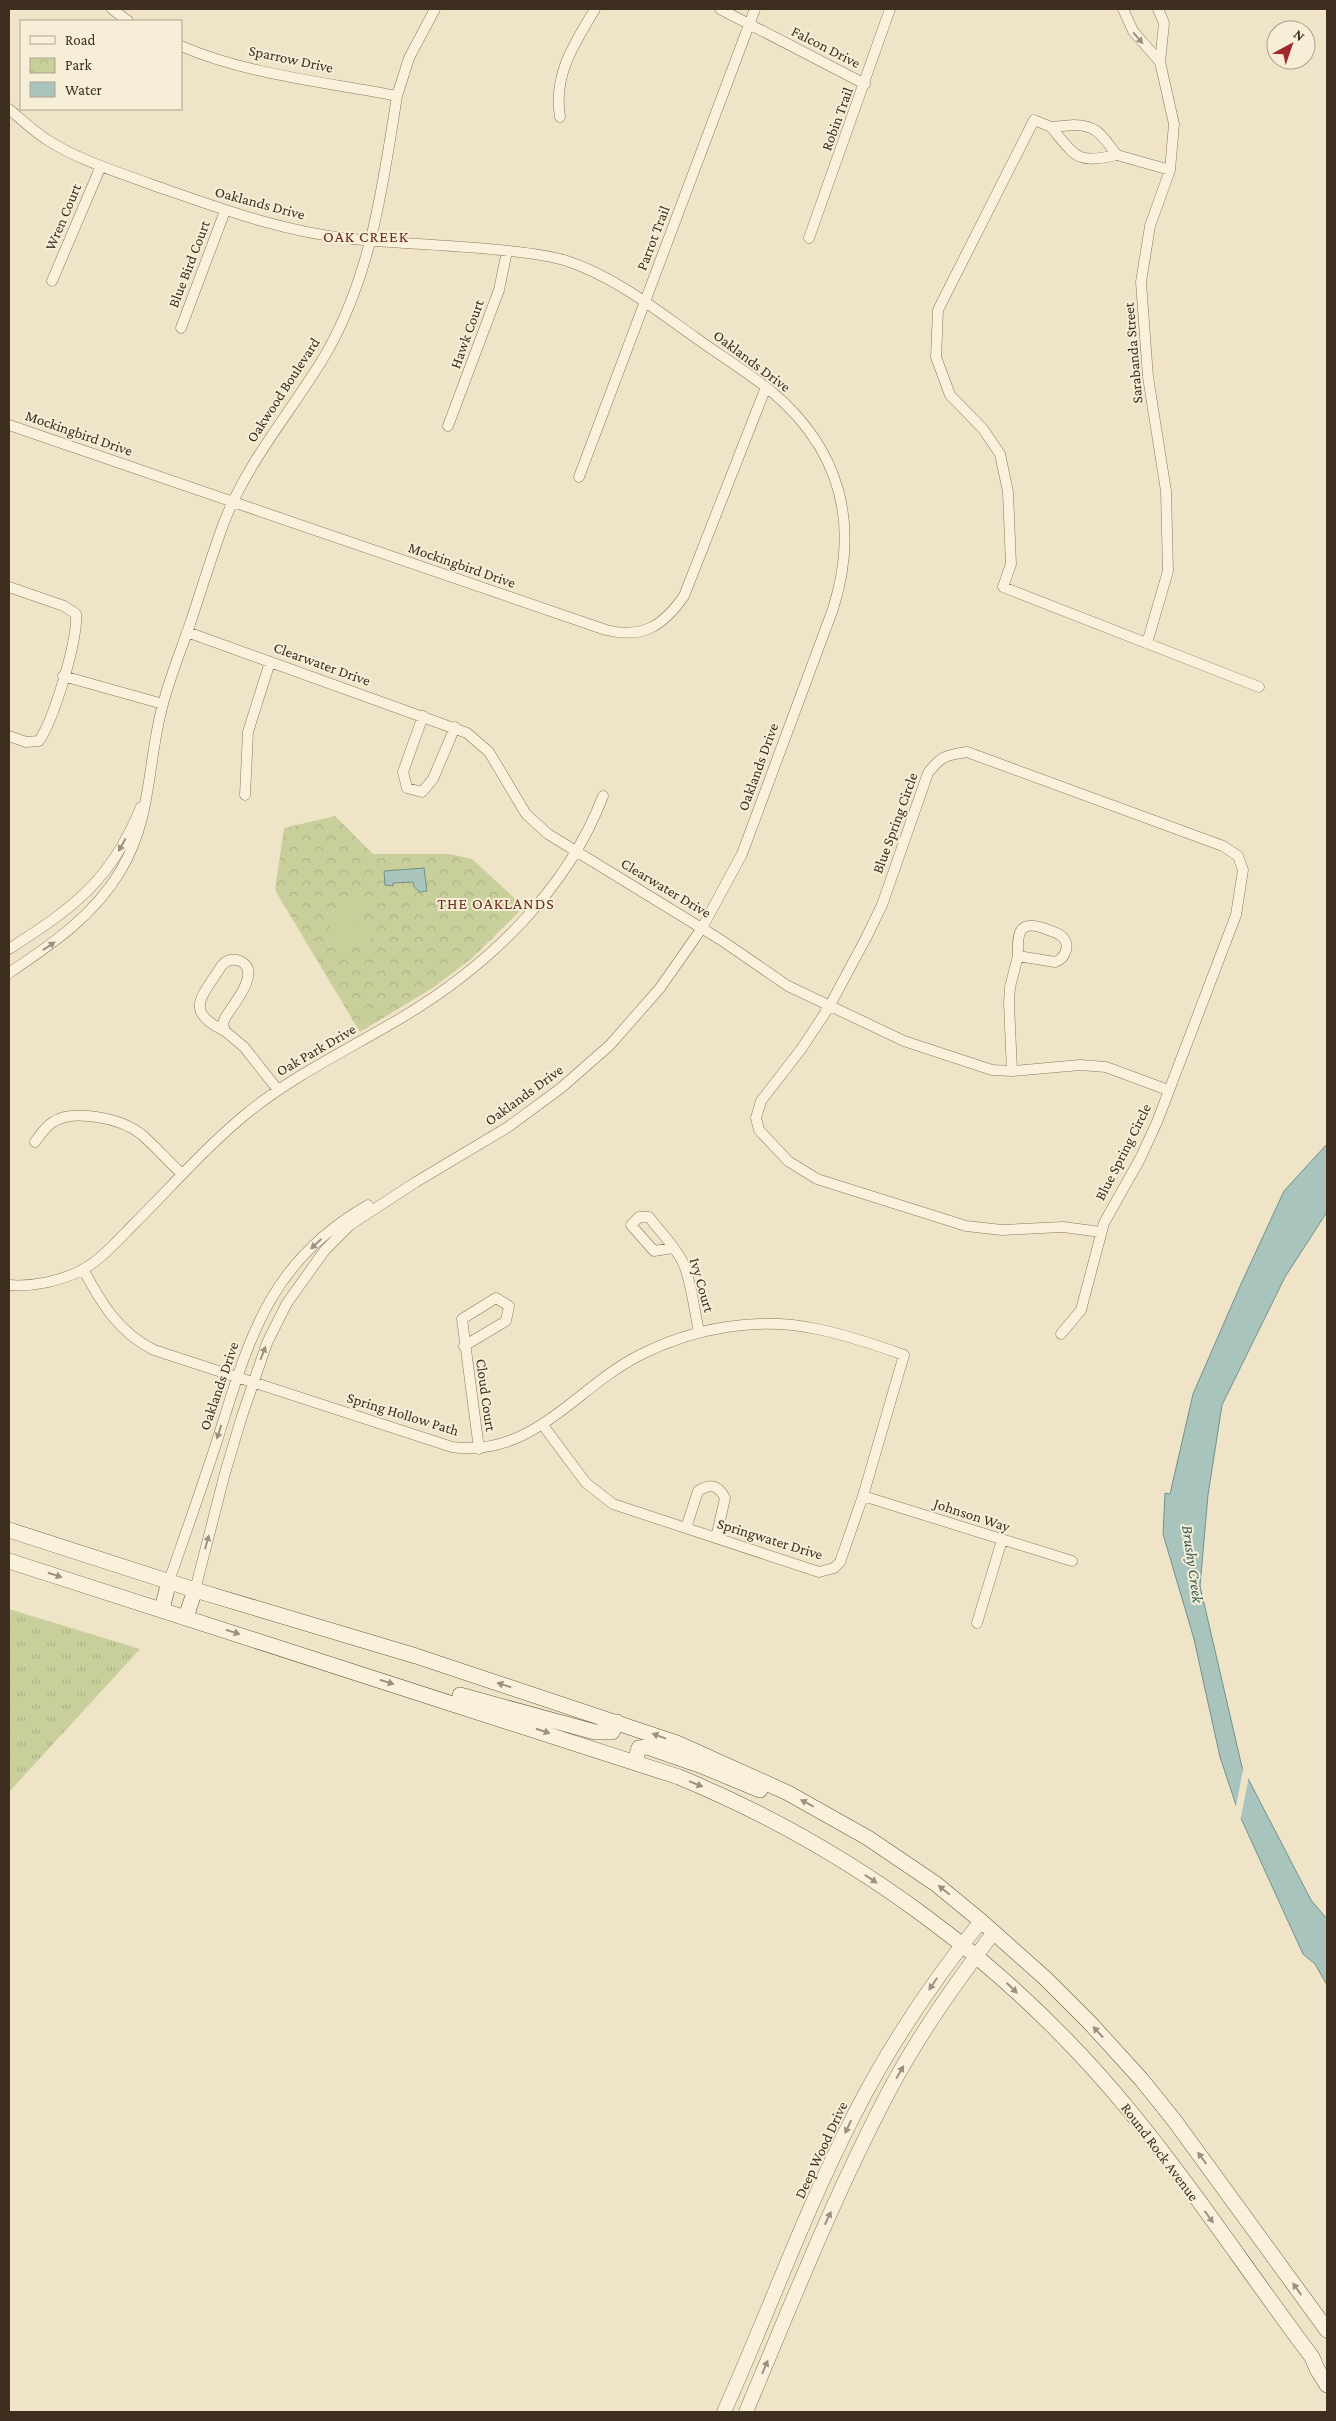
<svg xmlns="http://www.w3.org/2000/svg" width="1336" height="2421" viewBox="0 0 1336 2421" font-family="'Crimson Pro',serif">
<defs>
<pattern id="grass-tufts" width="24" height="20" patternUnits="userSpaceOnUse" patternTransform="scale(1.25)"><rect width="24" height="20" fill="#c9cf9b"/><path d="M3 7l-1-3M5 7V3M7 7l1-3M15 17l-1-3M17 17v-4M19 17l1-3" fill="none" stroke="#aeb285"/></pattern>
<pattern id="park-crowns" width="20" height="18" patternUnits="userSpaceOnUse" patternTransform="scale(1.25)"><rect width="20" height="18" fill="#c9cf9b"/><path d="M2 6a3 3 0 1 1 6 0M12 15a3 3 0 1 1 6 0" fill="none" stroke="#aeb285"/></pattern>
</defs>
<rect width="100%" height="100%" fill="#f0e4c8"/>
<path fill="url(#grass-tufts)" d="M9,1609L140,1649L9,1792Z"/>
<path fill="url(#park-crowns)" d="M335,816L373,854H449L472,859L524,907L472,958L434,987L360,1032L275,890L284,828Z"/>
<path fill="#c9cf9b" d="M358,897L367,912L333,932L324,916Z
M369,918L378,934L344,953L336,937Z"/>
<path fill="#a9c4bc" stroke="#6f938a" d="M424,868L427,891L420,892L414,887L413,882L393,883V886L385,885L384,871Z
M1327,1144V1212L1285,1277L1222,1405L1208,1495L1200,1586L1242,1767L1311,1900L1327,1919V1985L1315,1964L1303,1954L1239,1814L1220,1757L1194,1639L1163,1534L1165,1493L1170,1494L1193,1394L1241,1284L1284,1191Z"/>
<path fill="#f0e4c8" d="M1244,1765L1249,1776L1240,1822L1235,1811Z"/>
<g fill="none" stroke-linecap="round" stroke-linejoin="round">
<defs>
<path id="minor" d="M112,9L128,21
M720,9L865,84
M1123,9L1133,31L1160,62
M181,46C248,75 326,82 397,96
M9,109C21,119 33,131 46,139C78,160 115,171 150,184C216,207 282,232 353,239C404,244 457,245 509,251C528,253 548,255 567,261C615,277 655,309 696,338C721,356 747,372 771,391C840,449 860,523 833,609L742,854L702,928L660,988L610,1045L561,1088L508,1127L416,1182L350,1225L325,1250L287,1303L267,1343L242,1416L225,1473L195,1590
M560,117C553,75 574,44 595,9
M1074,125C1099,125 1103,138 1117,155C1076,164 1076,157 1051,127Z
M1051,127L1034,120L938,310L936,357L950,395L983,429L1000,454L1008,492L1011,564L1003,587L1259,687
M1117,155L1170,170
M809,238L890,9
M52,281L101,166
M181,328L225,211
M9,425L606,630C643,639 663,626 684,596L766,387
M448,426L499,290L507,251
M579,477L755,9
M9,587L64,606L76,614C78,640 54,719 39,741L26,742L9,736
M187,632L467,733L489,752L526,814L548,834L721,940L788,986L904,1041L992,1070L1012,1071L1080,1065L1106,1067L1168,1090
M1147,643L1168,571L1166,491L1148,377L1141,282L1150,226L1170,170L1174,124L1160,62L1164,23L1158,9
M63,676L163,704
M423,716L403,772L407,788L422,792L433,779L455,727
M245,795L248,732L270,662
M9,949C73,908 111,881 141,807
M9,973C52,944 94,916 121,870C153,816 147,761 163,704C170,677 181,650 190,624C201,591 211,558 223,525C247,461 293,410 327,352C372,272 383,184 397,96L409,58L435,9
M225,1031C182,1011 203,996 222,965C227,960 233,958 240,961C263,971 232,1006 225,1018L223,1024L225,1031L244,1047L278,1090
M1012,1071L1009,1003L1010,987L1018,956L1055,962C1066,958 1072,943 1060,935C1056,932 1050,931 1046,929C1019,919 1017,932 1018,956
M35,1142C40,1135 45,1127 53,1122C74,1108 122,1119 141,1134C155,1146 168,1161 182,1174
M673,1248L654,1251L631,1225L639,1217H649C660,1232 677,1248 684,1265C692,1285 694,1310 699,1331
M83,1269C101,1303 119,1333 154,1350L452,1447C533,1458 575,1388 640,1355C693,1328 758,1316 817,1329C847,1335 876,1345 904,1355L863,1496L840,1562L834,1568L819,1572L613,1504L586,1483L542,1424
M9,1285C33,1287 61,1281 82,1270C102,1259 119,1239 135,1223C172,1186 206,1147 246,1114C292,1076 349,1049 401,1018C487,967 567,891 603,796
M1061,1334L1081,1310L1104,1223L1140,1159L1157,1122L1236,915L1243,870L1238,856L1223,846L967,752C946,755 941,756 928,773L882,905L866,938L829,1007L802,1048L761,1101L756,1118L759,1130L788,1161L817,1179L966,1226L1002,1230L1063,1227L1101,1232
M464,1346L506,1321L509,1306L496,1298L462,1319L479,1449
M863,1496L1072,1561
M686,1528L698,1491C711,1483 718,1485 725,1498L716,1538
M169,1581C185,1535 201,1490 216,1444C249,1340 267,1263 368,1205
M977,1623L1002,1540"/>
<path id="tertiary" d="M724,2412C768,2314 804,2213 853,2117C888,2048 932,1982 981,1921
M746,2412C791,2305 834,2196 888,2093C918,2036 955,1984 994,1932"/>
<path id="secondary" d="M9,1530L195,1590L416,1656L677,1743L788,1793L868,1838L936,1884L981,1921L1045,1978L1090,2023L1141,2079L1174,2120L1327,2330
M9,1561L679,1777C853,1849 1009,1964 1129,2110C1194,2189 1250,2275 1312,2357L1317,2369L1327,2385
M162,1609L169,1581
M186,1617L195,1590
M460,1695L595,1732H612L617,1722
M635,1761L639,1748L647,1747L702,1766L760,1790"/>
</defs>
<use href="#minor" stroke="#8d765c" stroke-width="11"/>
<use href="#tertiary" stroke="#8d765c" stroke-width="15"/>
<use href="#secondary" stroke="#6f573f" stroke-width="16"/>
<use href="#minor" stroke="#faf1dc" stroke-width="10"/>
<use href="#tertiary" stroke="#faf1dc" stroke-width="14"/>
<use href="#secondary" stroke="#faf1dc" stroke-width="15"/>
</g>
<defs><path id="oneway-solid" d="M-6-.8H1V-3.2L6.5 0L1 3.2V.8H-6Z" transform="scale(1.25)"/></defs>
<g fill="#9c907e">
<use href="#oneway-solid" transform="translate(1138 38) rotate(49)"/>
<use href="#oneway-solid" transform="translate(122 845) rotate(119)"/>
<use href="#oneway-solid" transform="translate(49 946) rotate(-34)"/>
<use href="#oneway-solid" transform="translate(316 1244) rotate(137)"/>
<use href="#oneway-solid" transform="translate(263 1353) rotate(-69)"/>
<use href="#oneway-solid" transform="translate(219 1432) rotate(108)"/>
<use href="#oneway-solid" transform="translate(207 1542) rotate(-75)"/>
<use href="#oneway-solid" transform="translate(55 1575) rotate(17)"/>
<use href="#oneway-solid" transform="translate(233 1632) rotate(18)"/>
<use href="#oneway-solid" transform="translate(387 1682) rotate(18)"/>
<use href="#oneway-solid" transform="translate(504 1685) rotate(-162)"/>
<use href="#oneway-solid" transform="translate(543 1731) rotate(18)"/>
<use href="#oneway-solid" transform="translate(659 1736) rotate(-160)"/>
<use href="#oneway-solid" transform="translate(696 1784) rotate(22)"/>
<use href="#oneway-solid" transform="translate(807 1803) rotate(-152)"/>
<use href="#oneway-solid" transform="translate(871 1879) rotate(33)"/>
<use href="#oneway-solid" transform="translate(944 1890) rotate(-141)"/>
<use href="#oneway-solid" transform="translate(933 1984) rotate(124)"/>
<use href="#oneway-solid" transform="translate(1012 1988) rotate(44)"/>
<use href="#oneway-solid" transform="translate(1098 2032) rotate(-133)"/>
<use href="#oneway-solid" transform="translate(900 2072) rotate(-60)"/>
<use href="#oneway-solid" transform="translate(848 2127) rotate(115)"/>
<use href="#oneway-solid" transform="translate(1202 2158) rotate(-126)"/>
<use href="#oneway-solid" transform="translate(1209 2217) rotate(54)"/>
<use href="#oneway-solid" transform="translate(828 2218) rotate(-65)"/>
<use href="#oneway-solid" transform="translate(1297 2289) rotate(-125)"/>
<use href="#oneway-solid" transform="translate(765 2367) rotate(-67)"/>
</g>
<g text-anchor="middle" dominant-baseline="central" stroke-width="4" stroke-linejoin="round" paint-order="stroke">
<g font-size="15" fill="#3d2e20" stroke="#f7eed8">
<text transform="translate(826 47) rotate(27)">Falcon Drive</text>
<text transform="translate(291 59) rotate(12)">Sparrow Drive</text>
<text transform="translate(837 119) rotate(-70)">Robin Trail</text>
<text transform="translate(260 203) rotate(15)">Oaklands Drive</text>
<text transform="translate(63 217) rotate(-67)">Wren Court</text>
<text transform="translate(653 238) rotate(-69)">Parrot Trail</text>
<text transform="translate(189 264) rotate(-69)">Blue Bird Court</text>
<text transform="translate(467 334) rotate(-70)">Hawk Court</text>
<text transform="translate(1133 353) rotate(-95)">Sarabanda Street</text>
<text transform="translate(752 361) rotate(37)">Oaklands Drive</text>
<text transform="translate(283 390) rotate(-57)">Oakwood Boulevard</text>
<text transform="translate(79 433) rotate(19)">Mockingbird Drive</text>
<text transform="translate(462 565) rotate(19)">Mockingbird Drive</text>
<text transform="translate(322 664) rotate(20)">Clearwater Drive</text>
<text transform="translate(758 767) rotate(-70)">Oaklands Drive</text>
<text transform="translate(895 823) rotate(-70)">Blue Spring Circle</text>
<text transform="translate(666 888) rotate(31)">Clearwater Drive</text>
<text transform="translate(316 1050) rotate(-30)">Oak Park Drive</text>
<text transform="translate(524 1095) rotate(-36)">Oaklands Drive</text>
<text transform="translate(1123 1152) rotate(-63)">Blue Spring Circle</text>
<text transform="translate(702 1285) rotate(74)">Ivy Court</text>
<text transform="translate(219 1386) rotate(-71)">Oaklands Drive</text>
<text transform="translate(486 1395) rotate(82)">Cloud Court</text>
<text transform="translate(403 1414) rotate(17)">Spring Hollow Path</text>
<text transform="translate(972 1515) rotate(18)">Johnson Way</text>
<text transform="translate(770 1539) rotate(17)">Springwater Drive</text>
<text transform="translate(821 2150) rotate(-65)">Deep Wood Drive</text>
<text transform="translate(1160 2152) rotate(53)">Round Rock Avenue</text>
</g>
<g font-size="16" letter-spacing="1" fill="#6b2e1e" stroke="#f7eed8">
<text x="366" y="236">OAK CREEK</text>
<text x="496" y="903">THE OAKLANDS</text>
</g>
<g font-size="16" font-style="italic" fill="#2f5d5a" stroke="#f7eed8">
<text transform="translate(1193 1564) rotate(82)">Brushy Creek</text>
</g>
</g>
<rect width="1336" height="2421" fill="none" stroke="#3d2e20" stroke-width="20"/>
<rect x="20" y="20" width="162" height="90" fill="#f7eed8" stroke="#ada18e"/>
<rect x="30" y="36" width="25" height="8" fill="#faf1dc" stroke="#ada18e"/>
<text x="65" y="45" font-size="15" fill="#3d2e20">Road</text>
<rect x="30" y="58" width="25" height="15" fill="url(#park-crowns)" stroke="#ada18e"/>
<text x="65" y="70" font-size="15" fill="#3d2e20">Park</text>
<rect x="30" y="82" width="25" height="15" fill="#a9c4bc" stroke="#ada18e"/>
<text x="65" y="95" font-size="15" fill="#3d2e20">Water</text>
<g transform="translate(1291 45) rotate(40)"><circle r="24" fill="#f7eed8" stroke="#ada18e"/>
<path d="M0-4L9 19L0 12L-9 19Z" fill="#9e2a2b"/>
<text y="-8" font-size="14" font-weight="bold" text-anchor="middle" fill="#3d2e20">N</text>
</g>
</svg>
